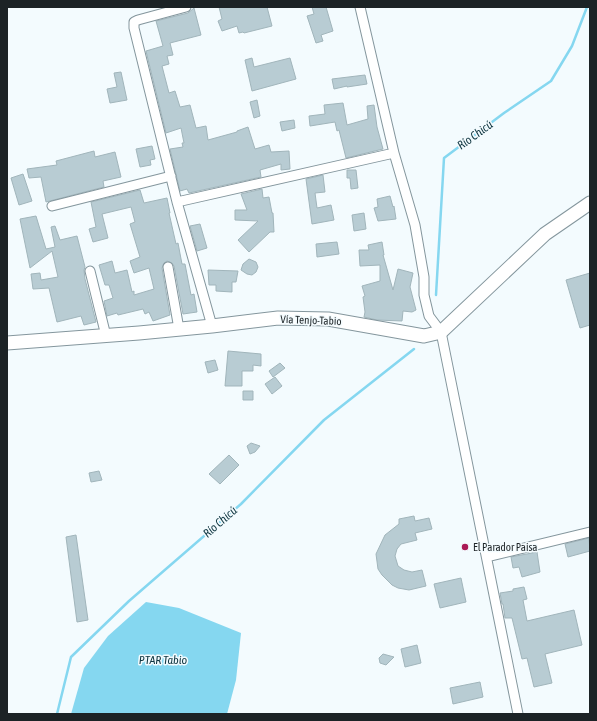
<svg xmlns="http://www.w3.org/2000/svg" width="597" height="721" viewBox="0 0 597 721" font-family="'Asap Condensed',sans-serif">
<rect width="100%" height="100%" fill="#f3fbfe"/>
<path fill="#85d7f0" d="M146,602L179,608L241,633L236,680L227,714H71L84,668L108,636Z"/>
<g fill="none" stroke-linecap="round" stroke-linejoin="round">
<path stroke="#85d7f0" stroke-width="2.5" d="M436,295L444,158L504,113L551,81L572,46L587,7
M57,714L71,657L129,601L241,504L324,420L414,349"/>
</g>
<path fill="#b8ccd3" stroke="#a1b5bb" d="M219,7H267L272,26L244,33L243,32L239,33L237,26L222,31L218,21L222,19Z
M312,7H326L333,31L321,35L323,41L316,43L307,16L314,14Z
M194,8L201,35L170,43L173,55L167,56L169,64L162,66L169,93L175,91L180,107L190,105L196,128L206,126L208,140L237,132V131L248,127L255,149L269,145L271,152L289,151L290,169L281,170V164L260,170L261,177L189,193L187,189L180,191L170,149L183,147L182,143H184L181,128L166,133L146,51L163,46L156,21L188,13Z
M252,58L254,67L290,58L296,79L252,91L245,60Z
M121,72L127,100L110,103L107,89L117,87L114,73Z
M365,75L367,84L347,87V86L334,89L332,79Z
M257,100L260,116L254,118L250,102Z
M343,103L347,125L368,119L367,106L374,105L377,127L383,149L346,158L339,130L337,131L335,122L310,126L309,116L325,114L324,105Z
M294,120L295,128L282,131L280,122Z
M152,146L155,159L150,160L151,165L140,167L136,149Z
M94,151L95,157L115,152L121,177L103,181L104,187L46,202L41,177L29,178L27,169L57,165L56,161Z
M347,170H356L358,188L351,189L350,178H347Z
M23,174L32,201L19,205L11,178Z
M323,175L325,192L315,193L317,208L331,205L334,220L312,224L306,179Z
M262,189L263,198L269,197L272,213H273L274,232H270L249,252L238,240L258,221L235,220V210H247L241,194Z
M140,190L144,203L167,198L170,213H169L176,244L178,243L182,264H185L191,295L194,294L197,312L183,314L174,266L172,263L167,261L164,263L162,268L170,315L153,321L149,312L145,314L143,309L118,315L117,313L107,316L104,301L113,298L109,285H105L99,265L112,261L115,273L127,270L132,292L134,291V295L154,289L149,268L134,273L130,261L140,257L130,224L135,222L131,207L102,214L108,238L93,242L89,229L96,227L91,202Z
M390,196L393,207L394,206L396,219L378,221L374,208L378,207L377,199Z
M364,213L366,229L354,231L352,215Z
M36,216L46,249L55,247L51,227L55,226L60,240L77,236L85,267L84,270L85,279L96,322L84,325L81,316L57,322L49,288L33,289L31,274L40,273L41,280L58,277L52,251L30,268L20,219Z
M200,224L207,248L197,251L190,226Z
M337,242L339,254L317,257L316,244Z
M382,242L384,255H383L393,290L398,269L413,273L410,287L416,310L412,312L403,311L402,321L377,320L364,317L365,312L363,297L365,296L362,286L380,281V265L360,266L359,250H369L368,245Z
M249,259L256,262L258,267L256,272L252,275L247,274L241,270L243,264Z
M208,270L238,271L236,282H232V292L216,291V285H209Z
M590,273V325L580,328L566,280Z
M228,351L261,354V366L253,365V371H242V386H225Z
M215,360L218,370L208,373L205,362Z
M280,363L285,368L273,377L269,371Z
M275,377L282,386L272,394L265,384Z
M243,391H253V400H243Z
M251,443L260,446L255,452L250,454L247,446Z
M229,455L239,465L220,484L209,474Z
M99,471L102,480L91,482L89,473Z
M414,516L415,521L429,518L432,529L415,533L417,540L401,544L397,549L395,556L398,566L404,570L412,572L422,570L426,586L409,590L398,588L392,585L382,575L378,569L376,554L385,535L399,524V519Z
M76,535L88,620L77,622L66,537Z
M589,538L590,551L568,557L565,544Z
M537,552L540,572L522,577L519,567L513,568L511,557Z
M461,578L466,602L440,608L434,584Z
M524,587L527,599L523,600L527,621L574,610L582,645L545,654L552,683L534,687L527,658L522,659L512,618H505L503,604H502L500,593L513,591V589Z
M417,645L421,663L405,667L401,649Z
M383,654L394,657L386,665L380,663L379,658Z
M480,682L483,697L453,704L450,688Z"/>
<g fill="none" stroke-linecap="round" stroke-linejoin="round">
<defs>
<path id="street" d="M186,7L138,20L134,22V28L177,202L212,326
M360,7L394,153L415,225L424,277V295L429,316L441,332L518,714
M177,202L394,153
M52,206L171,176
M168,267L179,329
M90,271L106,336
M487,557L590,532"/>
<path id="secondary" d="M7,343L139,333L212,326L278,318L328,319L424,336L441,332L545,234L590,203"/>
</defs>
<use href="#street" stroke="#84969d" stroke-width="11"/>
<use href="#secondary" stroke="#84969d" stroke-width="15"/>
<use href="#street" stroke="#fff" stroke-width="9"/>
<use href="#secondary" stroke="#fff" stroke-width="13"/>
</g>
<circle fill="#aa1a56" stroke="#f3fbfe" stroke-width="1.5" cx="465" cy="547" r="4"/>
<g text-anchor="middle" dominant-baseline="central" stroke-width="3" stroke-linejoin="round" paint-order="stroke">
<g font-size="11" fill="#1c2326" stroke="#f3fbfe">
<text transform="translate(311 320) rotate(2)">Vía Tenjo-Tabio</text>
</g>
<g font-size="11" fill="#1c2326" stroke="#f3fbfe" text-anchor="start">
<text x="473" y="547">El Parador Paisa</text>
</g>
<g font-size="12" font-style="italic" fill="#0f3641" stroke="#f3fbfe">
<text transform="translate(475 135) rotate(-36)">Río Chicú</text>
<text transform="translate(220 522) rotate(-41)">Río Chicú</text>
<text x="163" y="660">PTAR Tabio</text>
</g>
</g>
<rect width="597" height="721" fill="none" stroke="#1c2326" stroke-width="16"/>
</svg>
